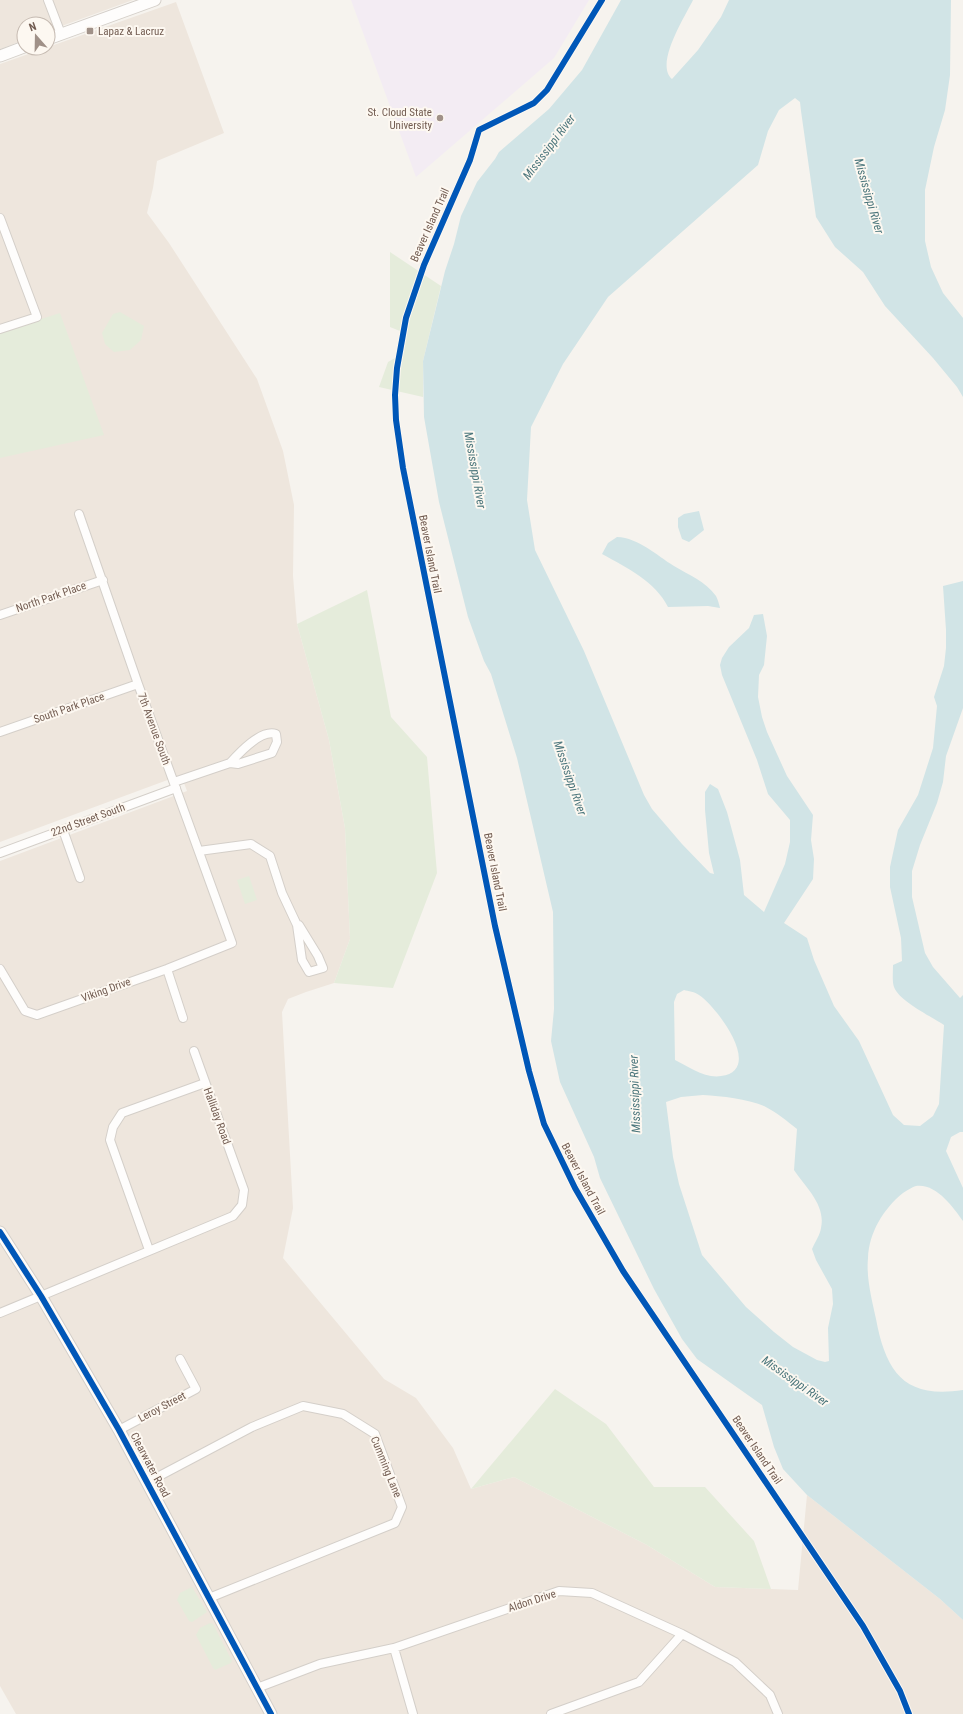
<svg xmlns="http://www.w3.org/2000/svg" width="963" height="1714" viewBox="0 0 963 1714" font-family="'Roboto Condensed',sans-serif">
<rect width="100%" height="100%" fill="#f6f3ee"/>
<path fill="#eee6dd" d="M0,0H133L48,31V24H24V40L0,49Z
M176,2L224,133L157,161L153,188L147,213L169,243L257,379L283,451L294,505L293,576L297,624L329,740L345,828L350,939L334,983L306,992L288,999L282,1012L293,1208L283,1258L384,1379L416,1398L453,1448L471,1489L514,1477L647,1545L715,1587L798,1590L807,1495L940,1599L963,1620V1714H16L0,1686V861L187,791L181,775L0,842V64Z"/>
<path fill="#f3ecf3" d="M351,0H589L554,58L416,177Z"/>
<path fill="#e5ecdb" d="M390,252L441,286L423,361V397L379,387L388,362L395,358L400,331L390,327Z
M120,312L144,326L141,340L130,350L114,352L105,344L102,333L113,314Z
M60,313L104,435L0,458V332Z
M367,590L391,717L427,757L437,873L393,988L334,983L350,939L345,828L329,740L297,624Z
M249,876L257,900L245,904L237,880Z
M555,1389L606,1424L654,1487H705L754,1541L771,1589L715,1587L647,1545L514,1477L471,1489Z
M192,1587L207,1612L192,1622L189,1621L177,1600L180,1593Z
M210,1623L213,1624L232,1661L231,1663L215,1670L213,1668L196,1635L200,1628Z"/>
<path fill="#d1e4e6" fill-rule="evenodd" d="M621,0H693C686,15 654,64 672,79L698,50L721,17L729,0H951L950,75L945,110L934,147L925,190V241L931,267L943,293L963,318V397L957,387L933,358L885,306L863,272L835,247L816,217L801,111L800,102L795,98L779,110L768,131L758,165L608,297L563,364L531,427L527,500L535,550L584,651L644,795L652,809L682,844L710,873L714,874L709,853L705,810V792L710,784L718,789L727,812L740,860L744,895L764,912L785,864L790,842V820L768,794L757,760L722,675L720,665L722,658L729,647L749,628L754,615L763,614L767,636L764,665L759,675L758,697L762,717L767,732L787,776L813,815L811,840L814,859L813,879L784,923L807,938L814,960L834,1006L859,1041L893,1115L904,1125L920,1126L933,1116L939,1104L944,1025C932,1017 899,1001 894,987C892,981 893,972 893,965L902,961L901,938L890,887V867L898,830L918,795L933,748L937,706L934,697L944,666L946,648V630L943,586L963,581V708L946,756L943,782L937,803L920,845L912,871V897L925,953L933,967L960,998L963,995V1132H960L951,1137L946,1151L963,1188V1221C953,1207 936,1183 916,1186C912,1187 906,1191 903,1193C883,1209 869,1233 868,1258C866,1278 872,1300 876,1319C886,1372 904,1399 963,1390V1620L940,1599L807,1495L783,1469L774,1447L762,1405L697,1359L682,1339L654,1289L600,1178L594,1157L560,1082L551,1041L554,1009L553,912L517,758L491,674L484,661L468,617L439,502L424,417L423,361L445,271L454,244L461,216L477,182L495,159L499,152L549,109L582,70ZM684,990C688,991 695,992 699,995C716,1006 765,1070 721,1076C706,1079 687,1066 675,1060L674,1002L677,994ZM703,1095C722,1096 747,1099 764,1106C776,1112 787,1121 797,1129L794,1170C806,1188 826,1205 821,1228C820,1235 815,1242 812,1249L816,1260L832,1289L833,1304L828,1328L829,1361L825,1362L817,1360L793,1347L774,1332L746,1307L702,1255L679,1184L673,1157L666,1102L681,1097Z
M699,511L704,530L689,542L682,539L678,527V518L684,514Z
M617,537C639,538 656,555 674,566C689,575 705,581 716,596C718,600 719,604 720,608L708,606L668,607C655,581 627,568 602,554L608,543Z"/>
<g fill="none" stroke-linecap="round" stroke-linejoin="round">
<defs>
<path id="street" d="M48,0L61,34
M0,218L37,317L0,329
M0,615L103,580
M0,732L138,684
M174,782L230,763L238,764L272,753L277,742L276,734C261,729 239,753 230,763
M63,830L80,878
M199,851L251,844L270,856L282,893L297,925L302,960L309,972L323,968L318,956L299,925H297
M0,853L176,788
M0,969L25,1011L37,1015L167,969L232,943L138,684L79,514
M167,969L183,1018
M149,1250L110,1140L113,1127L122,1113L205,1083
M0,1313L233,1216L242,1205L244,1190L194,1051
M119,1430L196,1389L180,1359
M148,1482L252,1427L303,1406L343,1414L375,1434L402,1507L395,1523L209,1598
M394,1648L413,1714
M257,1688L320,1664L394,1648L559,1591L592,1593L682,1634L735,1662L770,1695L778,1714
M551,1714L639,1682L682,1634"/>
<path id="secondary" d="M48,39L155,0
M0,56L24,47
M0,1232L41,1296L119,1430L271,1714"/>
</defs>
<use href="#street" stroke="#d4cfc9" stroke-width="10"/>
<use href="#secondary" stroke="#d4cfc9" stroke-width="13"/>
<use href="#street" stroke="#fefdfc" stroke-width="8"/>
<use href="#secondary" stroke="#fefdfc" stroke-width="11"/>
<defs>
<path id="cycleway" d="M602,0L547,90L534,103L479,130L470,160L424,265L406,318L397,368L395,395L396,420L403,468L495,926L529,1071L544,1124L575,1188L623,1271L863,1626L900,1691L909,1714
M0,1232L41,1296L119,1430L271,1714"/>
</defs>
<use href="#cycleway" stroke="#fdf8f1" stroke-width="8"/>
<use href="#cycleway" stroke="#0057b8" stroke-width="6"/>
</g>
<g fill="#a09188" stroke="#fdf8f1" stroke-width="1.5">
<rect x="86" y="27" width="8" height="8" rx="2"/>
<circle cx="440" cy="118" r="4"/>
</g>
<g text-anchor="middle" dominant-baseline="central" stroke-width="4" stroke-linejoin="round" paint-order="stroke">
<g font-size="11" fill="#725c51" stroke="#fdf8f1" text-anchor="start">
<text x="98" y="31">Lapaz &amp; Lacruz</text>
<text x="432" y="112" text-anchor="end">St. Cloud State<tspan x="432" dy="13">University</tspan></text>
</g>
<g font-size="11" fill="#725c51" stroke="#fdf8f1">
<text transform="translate(430 225) rotate(-66)">Beaver Island Trail</text>
<text transform="translate(430 554) rotate(79)">Beaver Island Trail</text>
<text transform="translate(51 597) rotate(-19)">North Park Place</text>
<text transform="translate(69 708) rotate(-19)">South Park Place</text>
<text transform="translate(154 729) rotate(70)">7th Avenue South</text>
<text transform="translate(88 820) rotate(-20)">22nd Street South</text>
<text transform="translate(495 872) rotate(79)">Beaver Island Trail</text>
<text transform="translate(106 990) rotate(-20)">Viking Drive</text>
<text transform="translate(217 1116) rotate(70)">Halliday Road</text>
<text transform="translate(583 1179) rotate(62)">Beaver Island Trail</text>
<text transform="translate(162 1407) rotate(-28)">Leroy Street</text>
<text transform="translate(757 1450) rotate(56)">Beaver Island Trail</text>
<text transform="translate(150 1465) rotate(62)">Clearwater Road</text>
<text transform="translate(386 1467) rotate(68)">Cumming Lane</text>
<text transform="translate(532 1601) rotate(-18)">Aldon Drive</text>
</g>
<g font-size="12" font-style="italic" fill="#4a757b" stroke="#fdf8f1">
<text transform="translate(549 147) rotate(-53)">Mississippi River</text>
<text transform="translate(869 196) rotate(74)">Mississippi River</text>
<text transform="translate(475 470) rotate(80)">Mississippi River</text>
<text transform="translate(570 778) rotate(71)">Mississippi River</text>
<text transform="translate(635 1094) rotate(-92)">Mississippi River</text>
<text transform="translate(795 1381) rotate(35)">Mississippi River</text>
</g>
</g>
<g transform="translate(36 36) rotate(340)"><circle r="19" fill="#fdf8f1" stroke="#c5bab1"/>
<path d="M0-3L7 15L0 10L-7 15Z" fill="#a09188"/>
<text y="-6" font-size="11" font-weight="bold" text-anchor="middle" fill="#725c51">N</text>
</g>
</svg>
